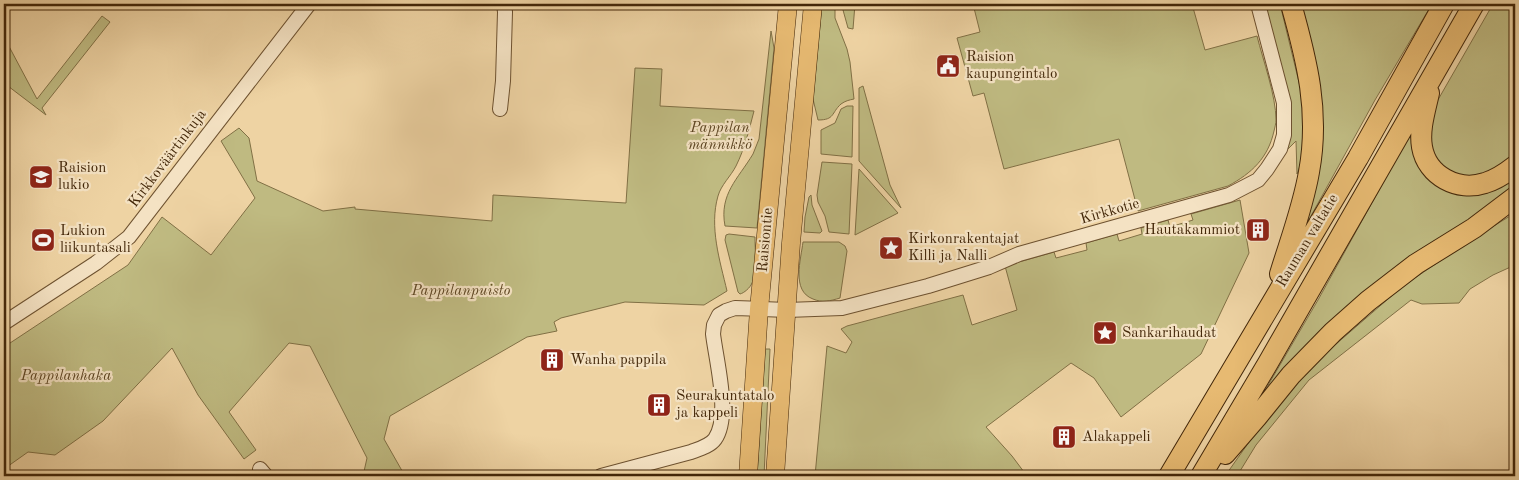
<svg xmlns="http://www.w3.org/2000/svg" width="1519" height="480" viewBox="0 0 1519 480" font-family="'Old Standard TT',serif">
<rect width="100%" height="100%" fill="#eed3a3"/>
<filter id="stains"><feTurbulence type="fractalNoise" baseFrequency=".004" numOctaves="4"/><feColorMatrix values="0 0 0 0 .2 0 0 0 0 .09 0 0 0 0 .02 0 0 0 .5 -.17"/></filter>
<radialGradient id="worn" r=".72"><stop offset=".6" stop-color="#630" stop-opacity="0"/><stop offset="1" stop-color="#630" stop-opacity=".3"/></radialGradient>
<path fill="#bfba81" stroke="#817045" d="M822,4H835V18L847,49L850,62L854,99C849,100 845,101 841,104C831,113 835,120 818,120L813,99Z
M844,4H855L853,29L848,28L843,10Z
M973,4H1192L1205,50L1257,36C1263,60 1276,96 1276,120C1276,123 1275,127 1274,131C1268,158 1252,173 1228,186L1138,211L1119,139L1004,169L984,93L973,96L957,38L980,32Z
M1263,4H1280L1304,103V155L1297,174L1296,141L1283,154L1291,135V120L1287,94Z
M1294,4H1334L1341,7L1355,9H1371L1391,4H1432L1375,100L1296,243L1310,193Z
M1493,4H1515V160L1512,164L1463,181L1433,160L1429,129L1435,105Z
M102,16L110,22L42,108L46,115L4,83V37L37,99Z
M771,31L774,48L757,228L725,226C719,194 738,179 753,154C755,149 757,144 759,139Z
M635,68L662,69L660,106L754,111C749,130 745,148 736,166C731,176 721,185 718,196C709,227 720,261 727,291L704,305L625,302L561,318L554,322L557,331L527,337L390,416L384,439L405,476H363L367,458L310,346L289,343L229,412L256,450L244,459L198,395L172,348L103,421L55,455L28,452L4,469V347L128,265L162,217L211,255L255,198L221,141L239,128L249,138L257,181L323,211L355,207V209L492,221L493,195L626,203Z
M863,86L890,185L901,208L859,161V88Z
M847,106H853L852,157L821,154V130L835,123L841,109Z
M1414,127L1435,181L1515,175V186L1500,201L1469,223L1250,416L1318,300Z
M822,162L852,164L849,234L829,232L825,216L818,202L817,195Z
M859,169L898,213L855,235Z
M811,195L812,205L822,231L820,233L804,232L805,217L809,197Z
M1240,200L1249,253L1201,354L1121,417L1094,378L1071,363L986,427L1012,456L1027,476H815L827,346L846,353L852,342L841,329L847,326L963,295L972,325L1017,310L1005,266L1054,252L1056,258L1087,250L1086,243L1117,234L1119,241L1142,234L1141,228L1168,220L1170,227L1193,220L1191,214Z
M1515,213V265L1493,275L1470,289L1459,303L1422,304L1411,300L1309,380L1256,445L1237,476H1225L1254,435L1305,371L1403,286L1474,238Z
M729,234L755,237C755,248 757,274 752,283C750,288 744,293 740,294L738,292L725,240L726,235Z
M803,242H839L845,246L847,251L840,298C830,301 822,303 813,299C791,291 801,259 803,242Z
M765,349H770L764,476H757Z"/>
<g fill="none" stroke-linecap="round" stroke-linejoin="round">
<defs>
<path id="minor" d="M500,109L503,81L505,12L504,4
M4,323L96,263L129,237L309,4
M260,469L266,476
M601,476L691,452C699,449 710,446 715,439C731,416 716,360 713,334L714,325L719,315L726,311L735,308L787,310L842,308L928,286L989,267L1019,254L1229,195L1258,180L1267,169L1280,149L1284,135V103L1258,4"/>
<path id="major" d="M748,476L759,309L788,4
M775,476L791,243L813,4"/>
<path id="highway" d="M1429,93C1425,111 1419,130 1422,147C1427,176 1458,192 1485,183C1496,180 1506,173 1515,166
M1280,274C1290,241 1303,207 1309,172C1320,112 1307,61 1291,4
M1225,454L1257,417L1291,375L1333,332L1368,301L1416,264L1474,228L1515,197
M1169,476L1358,158L1444,4
M1201,476L1268,363L1474,4"/>
</defs>
<use href="#minor" stroke="#6e5230" stroke-width="16"/>
<use href="#major" stroke="#432709" stroke-width="19"/>
<use href="#highway" stroke="#432709" stroke-width="22"/>
<use href="#minor" stroke="#f4e2c3" stroke-width="14"/>
<use href="#major" stroke="#e7ba72" stroke-width="18"/>
<use href="#highway" stroke="#e7ba72" stroke-width="20"/>
</g>
<defs>
<symbol id="civic-square" viewBox="-11 -11 22 22"><rect x="-9" y="-9" width="18" height="18" rx="4" fill="#8f2418" stroke="#f4e2c3"/><path d="M-.6-6.5H3V-4.5H.6V-3L4-1V1h2V6H-6V1h2V-1L-.6-3ZM-1.2 2.5V6h2.4V2.5Z" fill="#fff"/></symbol>
<symbol id="school-square" viewBox="-11 -11 22 22"><rect x="-9" y="-9" width="18" height="18" rx="4" fill="#8f2418" stroke="#f4e2c3"/><path d="M0-5L7-2L0 1L-7-2ZM-4 1L0 2.5L4 1V4Q0 6-4 4Z" fill="#fff"/></symbol>
<symbol id="building-square" viewBox="-11 -11 22 22"><rect x="-9" y="-9" width="18" height="18" rx="4" fill="#8f2418" stroke="#f4e2c3"/><path d="M-4-6H4V6H1V3H-1V6H-4ZM-2.5-4.3h1.7v1.8h-1.7ZM.8-4.3h1.7v1.8H.8ZM-2.5-1h1.7V.8h-1.7ZM.8-1h1.7V.8H.8Z" fill="#fff"/></symbol>
<symbol id="stadium-square" viewBox="-11 -11 22 22"><rect x="-9" y="-9" width="18" height="18" rx="4" fill="#8f2418" stroke="#f4e2c3"/><path d="M0-5a6.5 5 0 1 0 0 10a6.5 5 0 1 0 0-10ZM-3.5-1.8h7v3.6h-7Z" fill="#fff"/></symbol>
<symbol id="sight-square" viewBox="-11 -11 22 22"><rect x="-9" y="-9" width="18" height="18" rx="4" fill="#8f2418" stroke="#f4e2c3"/><path d="M0-6L1.8-2.2L6-1.7L2.9 1.2L3.7 5.4L0 3.3L-3.7 5.4L-2.9 1.2L-6-1.7L-1.8-2.2Z" fill="#fff"/></symbol>
</defs>
<g fill-rule="evenodd">
<use href="#civic-square" x="934" y="52" width="28" height="28"/>
<use href="#school-square" x="27" y="163" width="28" height="28"/>
<use href="#building-square" x="1244" y="216" width="28" height="28"/>
<use href="#stadium-square" x="29" y="226" width="28" height="28"/>
<use href="#sight-square" x="877" y="234" width="28" height="28"/>
<use href="#sight-square" x="1091" y="319" width="28" height="28"/>
<use href="#building-square" x="538" y="346" width="28" height="28"/>
<use href="#building-square" x="645" y="391" width="28" height="28"/>
<use href="#building-square" x="1050" y="423" width="28" height="28"/>
</g>
<g text-anchor="middle" dominant-baseline="central" stroke-width="4.5" stroke-linejoin="round" paint-order="stroke">
<g font-size="15" fill="#432709" stroke="#f4e2c3" text-anchor="start">
<text x="966" y="57">Raision<tspan x="966" dy="17">kaupungintalo</tspan></text>
<text x="58" y="168">Raision<tspan x="58" dy="17">lukio</tspan></text>
<text x="1240" y="230" text-anchor="end">Hautakammiot</text>
<text x="60" y="231">Lukion<tspan x="60" dy="17">liikuntasali</tspan></text>
<text x="908" y="239">Kirkonrakentajat<tspan x="908" dy="17">Killi ja Nalli</tspan></text>
<text x="1122" y="333">Sankarihaudat</text>
<text x="570" y="360">Wanha pappila</text>
<text x="676" y="396">Seurakuntatalo<tspan x="676" dy="17">ja kappeli</tspan></text>
<text x="1082" y="437">Alakappeli</text>
</g>
<g font-size="15" font-style="italic" fill="#5c4421" stroke="#f4e2c3">
<text x="720" y="128">Pappilan<tspan x="720" dy="17">männikkö</tspan></text>
<text x="461" y="291">Pappilanpuisto</text>
<text x="66" y="376">Pappilanhaka</text>
</g>
<g font-size="15" fill="#432709" stroke="#f4e2c3">
<text transform="translate(168 159) rotate(-53)">Kirkkoväärtinkuja</text>
<text transform="translate(1110 212) rotate(-16)">Kirkkotie</text>
<text transform="translate(766 240) rotate(-85)">Raisiontie</text>
<text transform="translate(1308 241) rotate(-59)">Rauman valtatie</text>
</g>
</g>
<rect width="1519" height="480" fill="none" stroke="#eed3a3" stroke-width="20"/>
<rect x="5" y="5" width="1509" height="470" fill="none" stroke="#432709" stroke-width="2.5"/>
<rect x="10" y="10" width="1499" height="460" fill="none" stroke="#432709"/>
<rect width="100%" height="100%" filter="url(#stains)"/>
<rect width="100%" height="100%" fill="url(#worn)"/>
</svg>
